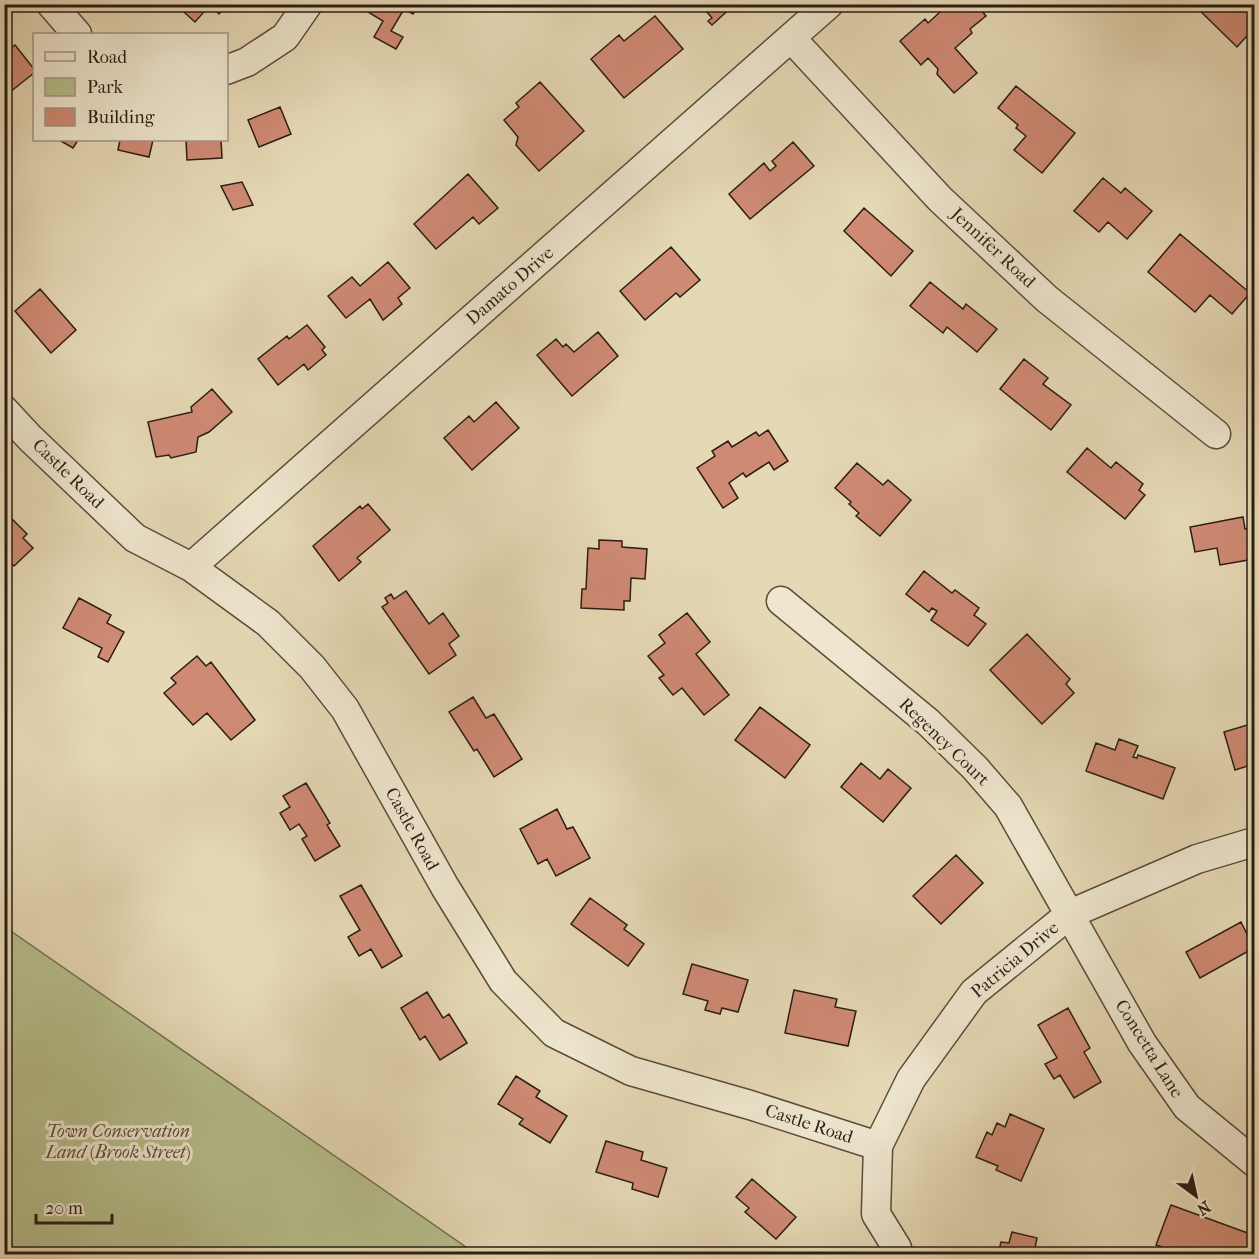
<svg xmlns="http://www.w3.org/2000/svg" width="1259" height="1259" viewBox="0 0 1259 1259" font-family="'IM FELL French Canon',serif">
<rect width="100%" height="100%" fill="#e5d8b4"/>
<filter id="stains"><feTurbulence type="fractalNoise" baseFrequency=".00333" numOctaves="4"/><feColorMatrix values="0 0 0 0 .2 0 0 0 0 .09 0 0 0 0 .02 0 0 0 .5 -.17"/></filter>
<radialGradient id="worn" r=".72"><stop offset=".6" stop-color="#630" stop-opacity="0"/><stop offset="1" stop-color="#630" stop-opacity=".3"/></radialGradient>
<path fill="#b6be8c" stroke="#706e50" stroke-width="1.5" d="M5,927L476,1254H5Z"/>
<path fill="#cf8a74" stroke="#2b1d14" stroke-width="1.5" d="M175,4H228L219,14L210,5L195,22Z
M372,4H419L413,14L404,9L391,31L403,37L396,49L374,37L383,21L368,12Z
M700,4H735L712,25L708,21L712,18Z
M949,4H976L986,16L970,29L972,33L955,48L977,73L954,93L937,74L938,69L928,58L921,65L900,41L925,19L928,23Z
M1193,4H1246L1254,12V28L1237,47Z
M655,16L683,49L624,98L591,59L619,35L624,41Z
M15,45L34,69V73L10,92L4,85V53Z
M540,82L584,131L539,171L516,145L518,137L504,120L519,107L516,103Z
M1016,86L1075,133L1042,173L1014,150L1026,136L1016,128L1018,125L998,108Z
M280,107L291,134L259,147L248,120Z
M59,140H78L73,148Z
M120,140H153L149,157L118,150Z
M186,140H221L222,158L187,160Z
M793,142L814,166L750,219L729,194L764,163L770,171L776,166L772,161Z
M468,174L498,208L479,224L473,217L436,249L414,224Z
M1103,178L1121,193L1125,188L1152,211L1127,239L1108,222L1099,232L1074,211Z
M242,182L253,205L233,210L221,186Z
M864,208L913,251L891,276L844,231Z
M1180,234L1250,293L1232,314L1210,295L1195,312L1148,272Z
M671,247L700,280L680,297L676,293L645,320L620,291Z
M388,262L410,288L398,298L402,304L383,320L370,299L346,318L328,296L352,277L360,286Z
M930,282L963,309L966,304L997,329L977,352L947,327L943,333L910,306Z
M40,289L76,330L51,353L15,311Z
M307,325L325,347L322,350L326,355L308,370L304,364L278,385L258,359L287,336L289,339Z
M598,332L618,356L572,396L537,355L556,339L563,347L566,344L574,352Z
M1024,359L1048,378L1043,384L1071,405L1051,430L1000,389Z
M212,389L232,412L209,432L198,437L196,452L171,458L169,455L156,457L148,422L192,412L191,407Z
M496,402L519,428L472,470L444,438L469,416L474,422Z
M768,430L788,461L774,470L769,462L746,477L743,473L729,483L738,498L723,508L697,468L715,456L712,451L728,441L732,447L756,432L759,436Z
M1087,448L1111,468L1116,462L1143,484L1139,490L1145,495L1125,519L1067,472Z
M857,463L883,485L888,480L911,500L880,536L856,516L859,513L849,504L851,502L835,488Z
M368,504L390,530L357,558L361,562L339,581L313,546L360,506L362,509Z
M6,513L27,534L23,538L33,548L14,566L10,562L4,567Z
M1243,517L1245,529L1254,528V559L1220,565L1217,548L1195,552L1190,527Z
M599,540L622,541V547L647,549L645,579L631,578L630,601H624V610L581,608L582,589H586L588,548L599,549Z
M924,571L952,593L955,590L979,608L974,615L986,624L968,646L931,620L937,611L932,608L929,612L906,594Z
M406,591L429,624L443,613L459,636L449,644L456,655L429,674L382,607L388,603L385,598L391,594L394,599Z
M79,598L111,615L107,623L124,632L108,662L98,657L102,648L63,628Z
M687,613L710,642L696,654L729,695L704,715L682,688L673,695L659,678L664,675L648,656L665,643L659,635Z
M1027,634L1070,679L1066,684L1074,693L1042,724L990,670Z
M197,656L206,666L211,662L255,720L231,740L207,713L193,725L164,693L176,683L171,678Z
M473,697L486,718L494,714L522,759L494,777L477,749L474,751L449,712Z
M760,707L810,745L785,778L735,740Z
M1254,723V764L1235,770L1224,732Z
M1119,739L1138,746L1133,757L1137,758L1138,755L1175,768L1163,799L1086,771L1096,743L1115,750Z
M861,763L880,779L888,769L911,788L883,822L841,787Z
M306,783L330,823L327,825L340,846L315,861L302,839L307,836L299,824L290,830L280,813L290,807L283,796Z
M557,809L567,829L573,827L590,858L556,876L547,859L538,864L520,829Z
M956,855L983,883L941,924L913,896Z
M361,885L402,956L382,968L371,949L359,956L348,937L360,930L340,896Z
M590,898L627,925L624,929L644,944L628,966L571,924Z
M1241,922L1254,948L1200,978L1186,952Z
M692,964L748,980L738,1012L722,1008L720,1014L705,1010L708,1001L683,994Z
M794,990L837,999L835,1007L856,1011L848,1046L785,1033Z
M427,992L443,1018L449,1014L467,1043L440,1060L425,1036L420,1040L401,1008Z
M1068,1008L1090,1048L1084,1052L1101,1082L1074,1098L1060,1075L1054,1079L1045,1064L1057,1058L1038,1025Z
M516,1076L540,1091L536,1097L567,1116L550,1143L519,1124L523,1119L498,1104Z
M1010,1114L1044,1129L1021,1181L996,1170L998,1166L976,1157L987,1132L992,1135L997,1123L1005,1127Z
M606,1141L643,1152L641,1160L667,1168L658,1197L632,1189L633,1183L596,1172Z
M752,1179L796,1217L776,1239L745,1212L749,1208L736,1197Z
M1171,1205L1253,1235L1246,1254H1197L1186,1251L1183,1254L1156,1245Z
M1012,1232L1037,1238L1035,1248L1040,1249L1039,1254H998L1001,1242L1009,1243Z"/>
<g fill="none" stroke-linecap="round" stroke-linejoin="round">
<defs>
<path id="street" d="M51,4L77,34
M791,38L940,199L1047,299L1216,434
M226,70L247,62L285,37L308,4
M4,410L30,438L135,538L191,567L268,623L312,667L345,709L445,887L503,981L554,1033L631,1071L750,1105L878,1146
M191,567L829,4
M781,601L928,722L975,768L1008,806L1142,1043L1187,1107L1254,1162
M897,1248L876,1214L878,1146L911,1079L974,992L1070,914L1197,859L1254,842"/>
</defs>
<use href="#street" stroke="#5a4c3c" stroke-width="31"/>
<use href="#street" stroke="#eee6ce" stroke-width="28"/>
</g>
<g text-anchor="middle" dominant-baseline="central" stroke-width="6" stroke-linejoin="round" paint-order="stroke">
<g font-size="18" fill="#2b1d14" stroke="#eee6ce">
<text transform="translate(993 248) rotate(43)">Jennifer Road</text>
<text transform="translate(510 286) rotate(-41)">Damato Drive</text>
<text transform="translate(68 474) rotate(44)">Castle Road</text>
<text transform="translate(944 742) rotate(44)">Regency Court</text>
<text transform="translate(412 829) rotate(61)">Castle Road</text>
<text transform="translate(1015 960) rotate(-40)">Patricia Drive</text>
<text transform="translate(1149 1049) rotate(58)">Concetta Lane</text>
<text transform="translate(809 1124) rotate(18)">Castle Road</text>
</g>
<g font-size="18" font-style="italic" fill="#554d38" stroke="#eee6ce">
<text x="118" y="1131">Town Conservation<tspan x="118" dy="21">Land (Brook Street)</tspan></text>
</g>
</g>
<rect width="1259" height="1259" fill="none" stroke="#e5d8b4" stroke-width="24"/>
<rect x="6" y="6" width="1247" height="1247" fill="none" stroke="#2b1d14" stroke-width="3"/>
<rect x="12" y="12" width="1235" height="1235" fill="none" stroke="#2b1d14" stroke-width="1.5"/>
<rect x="33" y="33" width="195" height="108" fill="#eee6ce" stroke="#a09684" stroke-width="1.5"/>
<rect x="45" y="52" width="30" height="9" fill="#eee6ce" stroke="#a09684" stroke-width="1.5"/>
<text x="87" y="63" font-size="18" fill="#2b1d14">Road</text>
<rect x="45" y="78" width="30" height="18" fill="#b6be8c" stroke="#a09684" stroke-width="1.5"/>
<text x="87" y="93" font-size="18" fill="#2b1d14">Park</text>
<rect x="45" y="108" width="30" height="18" fill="#cf8a74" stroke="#a09684" stroke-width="1.5"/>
<text x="87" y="123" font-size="18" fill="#2b1d14">Building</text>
<g transform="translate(1196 1196) rotate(147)" stroke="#eee6ce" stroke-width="4.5" paint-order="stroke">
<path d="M0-4.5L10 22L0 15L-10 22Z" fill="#2b1d14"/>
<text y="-9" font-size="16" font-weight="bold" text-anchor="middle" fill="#2b1d14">N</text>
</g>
<path d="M36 1214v9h76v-9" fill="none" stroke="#2b1d14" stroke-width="3"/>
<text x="45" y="1214" font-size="18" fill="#2b1d14" stroke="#eee6ce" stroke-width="4.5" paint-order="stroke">20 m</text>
<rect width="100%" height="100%" filter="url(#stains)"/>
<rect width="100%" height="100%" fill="url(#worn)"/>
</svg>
